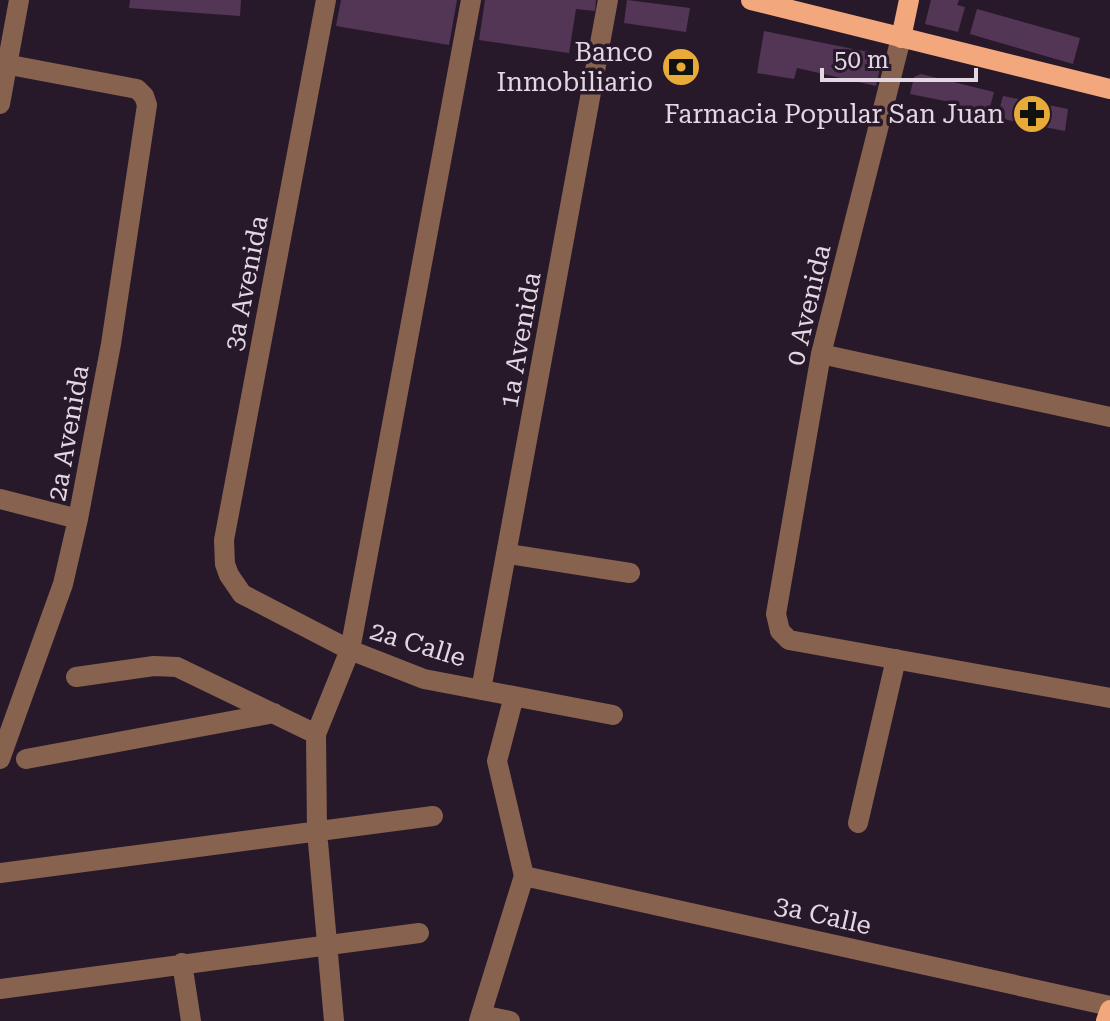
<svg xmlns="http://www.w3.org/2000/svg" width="1110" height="1021" viewBox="0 0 1110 1021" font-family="'Roboto Serif',serif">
<rect width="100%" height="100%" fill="#28192a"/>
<path fill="#533655" d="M130,0H241L240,16L129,8Z
M341,0H457L449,45L336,26Z
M485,0H596L595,11L576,9L569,53L479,40Z
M627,0L690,8L686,32L624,23Z
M931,0H959L957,5L965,7L958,32L925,24Z
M977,9L1080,38L1073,64L970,34Z
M764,31L883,55L876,86L797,68L794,79L757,73Z
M921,74L994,92L986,122L948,113L950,102L910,94L914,77Z
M1003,96L1068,109L1065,131L997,118Z"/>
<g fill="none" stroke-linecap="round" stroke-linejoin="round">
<path stroke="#87634f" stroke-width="20" d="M326,0L224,540L225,564L229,575L242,594L350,650L424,679L613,715
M901,38L821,354L776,614L780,631L789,640L1110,698
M0,63L137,89L144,96L147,105L111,344L78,519L63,584L0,759
M0,104L19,0
M821,354L1110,417
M0,499L78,519
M508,554L630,573
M76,677L154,666L177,667L316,734
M481,690L608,0
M26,759L274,713
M858,823L896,659
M0,873L433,816
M524,876L1110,1006
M182,963L191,1021
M0,989L419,933
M481,1015L510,1021
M334,1021L317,831L316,734L350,650L471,0
M479,1021L524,876L497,761L514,696"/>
<path stroke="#f2a77d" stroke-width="20" d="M751,0L1110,89
M901,38L909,0
M1106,1021L1110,1010"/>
</g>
<defs>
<symbol id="bank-disc" viewBox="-11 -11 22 22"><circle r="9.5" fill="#e8ab37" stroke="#28192a"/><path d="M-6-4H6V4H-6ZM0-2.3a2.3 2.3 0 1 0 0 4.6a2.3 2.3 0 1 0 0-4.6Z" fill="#111"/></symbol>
<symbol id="pharmacy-disc" viewBox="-11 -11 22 22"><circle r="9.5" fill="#e8ab37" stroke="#28192a"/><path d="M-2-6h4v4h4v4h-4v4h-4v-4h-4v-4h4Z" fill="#111"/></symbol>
</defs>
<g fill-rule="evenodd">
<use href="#bank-disc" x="659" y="45" width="44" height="44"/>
<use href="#pharmacy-disc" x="1010" y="92" width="44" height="44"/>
</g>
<g text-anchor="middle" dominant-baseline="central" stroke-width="7" stroke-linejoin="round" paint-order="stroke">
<g font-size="26" fill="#e2d7e2" stroke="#28192a" text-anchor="end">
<text x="653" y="52">Banco<tspan x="653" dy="30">Inmobiliario</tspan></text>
<text x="1004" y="114">Farmacia Popular San Juan</text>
</g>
<g font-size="26" fill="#e2d7e2" stroke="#28192a">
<text transform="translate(246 283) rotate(-79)">3a Avenida</text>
<text transform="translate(808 305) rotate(-77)">0 Avenida</text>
<text transform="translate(520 340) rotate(-80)">1a Avenida</text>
<text transform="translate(68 433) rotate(-80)">2a Avenida</text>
<text transform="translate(418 644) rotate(17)">2a Calle</text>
<text transform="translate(823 915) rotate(13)">3a Calle</text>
</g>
</g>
<path d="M822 68v12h154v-12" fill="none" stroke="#e2d7e2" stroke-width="4"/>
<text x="834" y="68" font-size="24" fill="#e2d7e2" stroke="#28192a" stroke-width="6" paint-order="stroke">50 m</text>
</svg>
